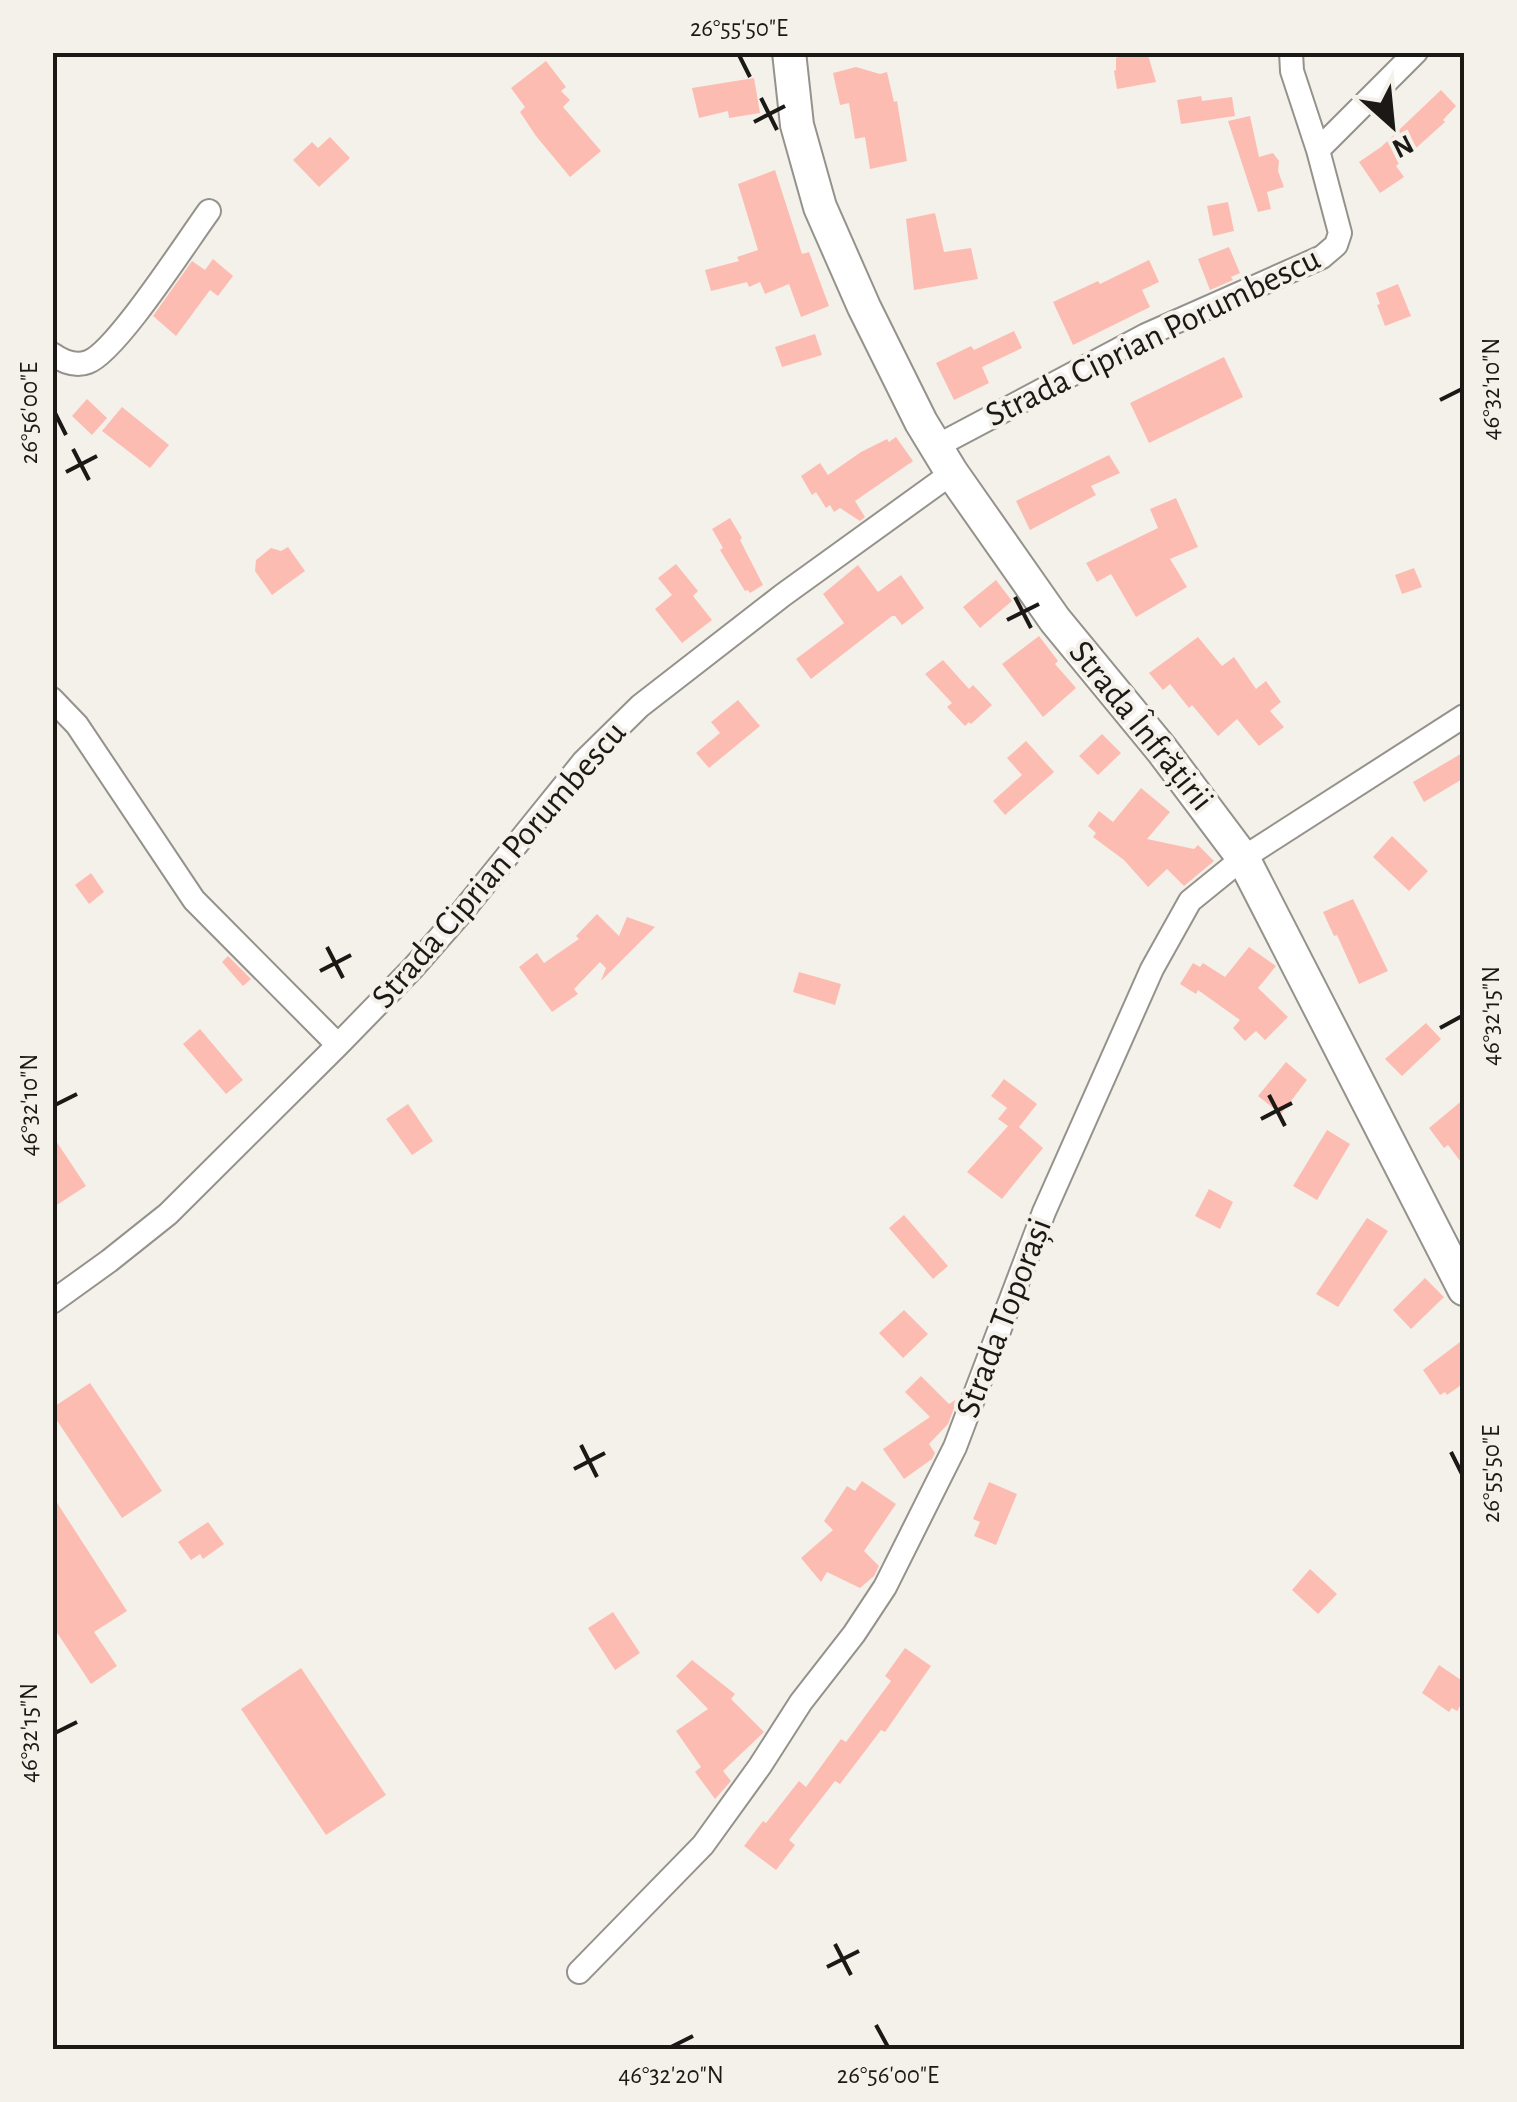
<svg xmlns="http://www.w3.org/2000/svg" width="1517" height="2102" viewBox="0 0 1517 2102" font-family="'Alegreya Sans',sans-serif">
<rect width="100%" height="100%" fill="#f4f1ea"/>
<path fill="#fdbcb2" d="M1124,54L1148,55L1156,82L1117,89L1114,71L1116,70V58Z
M546,61L566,87L561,91L570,100L563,107L601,151L570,177L536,136L520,112L525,107L511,88Z
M856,67L880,74L887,72L894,102L897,101L907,161L870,169L865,137L855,139L849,103L840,105L833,73Z
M754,78L760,113L729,118L728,111L699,118L692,88Z
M1441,90L1456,106L1443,120L1445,122L1396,166L1404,177L1380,193L1359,162L1381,147Z
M1201,96L1202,101L1232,97L1235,116L1181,124L1177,100Z
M1250,116L1259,157L1273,153L1279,161L1278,171L1284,187L1267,192L1271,209L1258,212L1228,121Z
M330,137L350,158L319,187L293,160L312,142L318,148Z
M775,170L802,254L809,252L829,306L801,317L789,284L765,294L760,282L749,287L747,282L711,291L705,270L739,261L737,257L758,250L738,184Z
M1228,202L1234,231L1213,236L1207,206Z
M935,213L944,252L971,248L978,279L914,290L906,219Z
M1229,247L1240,273L1231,277L1233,280L1210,290L1198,259Z
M213,259L233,276L218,296L210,290L176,336L153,316L192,261L205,270Z
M1149,260L1159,282L1142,290L1150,307L1073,345L1053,302L1098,281L1100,284Z
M1398,284L1411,316L1385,326L1377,305L1380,304L1376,293Z
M1014,331L1022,348L982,367L989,383L954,400L936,363L971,346L974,350Z
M815,334L822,355L782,367L775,347Z
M1224,357L1243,397L1149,443L1130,403Z
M87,399L107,418L92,435L72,416Z
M122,407L169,445L150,468L102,431Z
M896,437L913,461L855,501L865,517L860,521L840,508L834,512L830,505L826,508L816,492L812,495L801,476L820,463L828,475L861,452L887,439L889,442Z
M1109,455L1120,473L1091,486L1096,495L1030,530L1016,501Z
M1176,498L1198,547L1170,559L1187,587L1136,617L1111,574L1097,582L1086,563L1158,528L1150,509Z
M730,518L742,538L740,540L763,585L750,593L748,590L745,591L720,550L723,548L712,529Z
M288,547L305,571L272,595L255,571L256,560L271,548L281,551Z
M676,564L698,591L693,596L712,620L682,643L655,609L672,595L658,578Z
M858,565L878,592L901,575L924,608L902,625L895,616H892L811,679L796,659L844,623L823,594Z
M1414,568L1422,587L1402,594L1395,575Z
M996,580L1012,601L980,628L963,607Z
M1039,636L1058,661L1055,664L1076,688L1043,717L1002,664Z
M1198,637L1222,666L1234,657L1256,689L1266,681L1281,702L1270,711L1284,727L1259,746L1237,719L1218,736L1192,705L1189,708L1170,684L1163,690L1149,673Z
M943,660L969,689L973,685L992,705L971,724L969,722L965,726L947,707L952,703L925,674Z
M738,700L760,726L709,768L696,753L720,733L711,722Z
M1102,734L1121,753L1098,775L1079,756Z
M1026,741L1054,772L1005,815L993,801L1022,775L1007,758Z
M1464,752V778L1424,802L1413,782Z
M1141,788L1170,812L1147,839L1194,849L1198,845L1214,861L1184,886L1167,869L1148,887L1124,860L1093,837L1096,833L1088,826L1099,811L1113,822Z
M1392,836L1428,871L1409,891L1373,857Z
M91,873L104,892L89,904L75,885Z
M1353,899L1388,971L1359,984L1337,935L1334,936L1323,912Z
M597,914L619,936L627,917L655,927L601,981L606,968L600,962L574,989L578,994L552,1012L519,967L537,953L544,963L579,939L576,936Z
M1249,947L1276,966L1258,988L1288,1017L1265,1040L1256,1031L1245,1041L1233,1028L1240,1020L1198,990L1196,994L1180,984L1193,963L1200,967L1203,963L1225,977Z
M228,956L251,979L243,986L222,962Z
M799,972L841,984L835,1005L793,992Z
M1426,1023L1441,1039L1402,1076L1385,1059Z
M200,1029L243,1080L226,1094L183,1044Z
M1286,1062L1307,1080L1281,1114L1258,1096Z
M1004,1079L1037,1104L1019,1127L1043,1148L1002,1199L967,1172L1008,1126L998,1119L1007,1108L991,1096Z
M1464,1099V1166L1448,1145L1444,1148L1429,1128Z
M408,1104L433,1141L412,1155L386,1119Z
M1327,1130L1350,1144L1317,1200L1293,1186Z
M52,1135L86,1186L52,1208Z
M1209,1189L1233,1202L1220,1229L1195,1216Z
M904,1215L948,1266L933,1279L889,1228Z
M1367,1218L1388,1231L1338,1307L1316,1294Z
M1425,1278L1444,1297L1411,1329L1393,1310Z
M904,1310L928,1334L903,1358L879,1333Z
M1464,1339V1383L1447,1395L1445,1392L1440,1395L1423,1370Z
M921,1376L949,1404L958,1398L948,1424L929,1444L935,1453L932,1459L904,1479L883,1449L930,1417L905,1392Z
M90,1383L162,1491L122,1518L52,1413V1408Z
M862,1481L896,1504L864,1551L879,1566L874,1576L860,1588L827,1572L821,1582L801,1558L833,1530L824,1521L847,1486L855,1491Z
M989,1482L1017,1494L996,1545L974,1536L980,1522L973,1519Z
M52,1495L127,1611L94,1632L117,1666L91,1684L52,1625Z
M208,1522L224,1544L203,1559L200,1554L191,1560L178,1542Z
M1310,1569L1337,1594L1318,1614L1292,1590Z
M613,1612L640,1653L615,1670L588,1628Z
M905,1648L931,1666L885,1732L881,1730L840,1784L835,1781L789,1840L795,1845L776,1870L744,1846L763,1821L766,1823L799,1781L806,1787L841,1739L846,1742L891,1681L885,1676Z
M692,1660L735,1694L731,1699L764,1732L723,1771L731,1781L715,1799L695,1772L701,1767L676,1731L708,1709L676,1676Z
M1439,1665L1464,1682V1700L1457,1711L1452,1708L1449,1712L1422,1693Z
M301,1668L386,1795L326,1835L241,1709Z"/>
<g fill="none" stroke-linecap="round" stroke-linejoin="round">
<defs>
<path id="minor" d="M1318,150L1416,52
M52,354C62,361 75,367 88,362C116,352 187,241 209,211
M935,447L1146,335L1322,257L1336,245L1340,233L1318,150L1292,71L1291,52
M52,699L77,725L194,900L338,1045
M52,1302L109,1261L168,1214L338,1045L413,968L462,912L584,761L640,706L783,595L952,473
M579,1972L703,1845L760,1766L801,1702L854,1634L885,1587L955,1447L1044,1212L1152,969L1190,901L1243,858L1464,716"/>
<path id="secondary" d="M789,52L797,125L820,207L864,307L921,422L952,473L1055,620L1162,750L1243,858L1464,1289"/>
</defs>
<use href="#minor" stroke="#95928c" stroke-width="26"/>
<use href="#secondary" stroke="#95928c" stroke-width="36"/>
<use href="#minor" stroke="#fff" stroke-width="22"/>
<use href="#secondary" stroke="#fff" stroke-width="32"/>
</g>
<path fill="none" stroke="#1a1916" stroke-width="4" d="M739,55L750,77M761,98L777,130M754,122L785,106M1440,400L1462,389M55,413L66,435M73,449L89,480M66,472L97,456M1015,597L1031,628M1007,620L1039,604M327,947L343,978M320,971L351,955M1440,1028L1462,1016M1269,1095L1285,1126M55,1105L77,1094M1261,1119L1292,1103M581,1445L597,1477M1451,1452L1462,1474M574,1469L605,1453M55,1733L77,1722M835,1944L851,1975M827,1967L859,1951M876,2025L888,2047M671,2047L693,2036"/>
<g text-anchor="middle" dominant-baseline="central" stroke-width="8" stroke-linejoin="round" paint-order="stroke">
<g font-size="35" fill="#1a1916" stroke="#f4f1ea">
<text transform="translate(1153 337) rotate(-26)">Strada Ciprian Porumbescu</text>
<text transform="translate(1141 726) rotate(51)">Strada Înfrățirii</text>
<text transform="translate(499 865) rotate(-49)">Strada Ciprian Porumbescu</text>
<text transform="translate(1004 1318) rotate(-69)">Strada Toporași</text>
</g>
</g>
<rect width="1517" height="2102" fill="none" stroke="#f4f1ea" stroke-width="110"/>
<g transform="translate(1392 125) rotate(153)" stroke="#f4f1ea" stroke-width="8" paint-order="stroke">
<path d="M0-8L18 38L0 25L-18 38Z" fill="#1a1916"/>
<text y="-15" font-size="28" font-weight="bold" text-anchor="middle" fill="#1a1916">N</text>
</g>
<rect x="55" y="55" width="1407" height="1992" fill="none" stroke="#1a1916" stroke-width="4"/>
<g font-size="25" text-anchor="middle" fill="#1a1916">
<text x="739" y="36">26°55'50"E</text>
<text transform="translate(1490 389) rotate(-90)" y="9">46°32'10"N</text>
<text transform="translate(28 413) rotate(-90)" y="9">26°56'00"E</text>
<text transform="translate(1490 1016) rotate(-90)" y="9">46°32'15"N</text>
<text transform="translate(28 1105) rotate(-90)" y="9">46°32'10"N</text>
<text transform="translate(1490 1474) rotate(-90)" y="9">26°55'50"E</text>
<text transform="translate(28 1733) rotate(-90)" y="9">46°32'15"N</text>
<text x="671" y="2083">46°32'20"N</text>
<text x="888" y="2083">26°56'00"E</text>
</g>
</svg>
